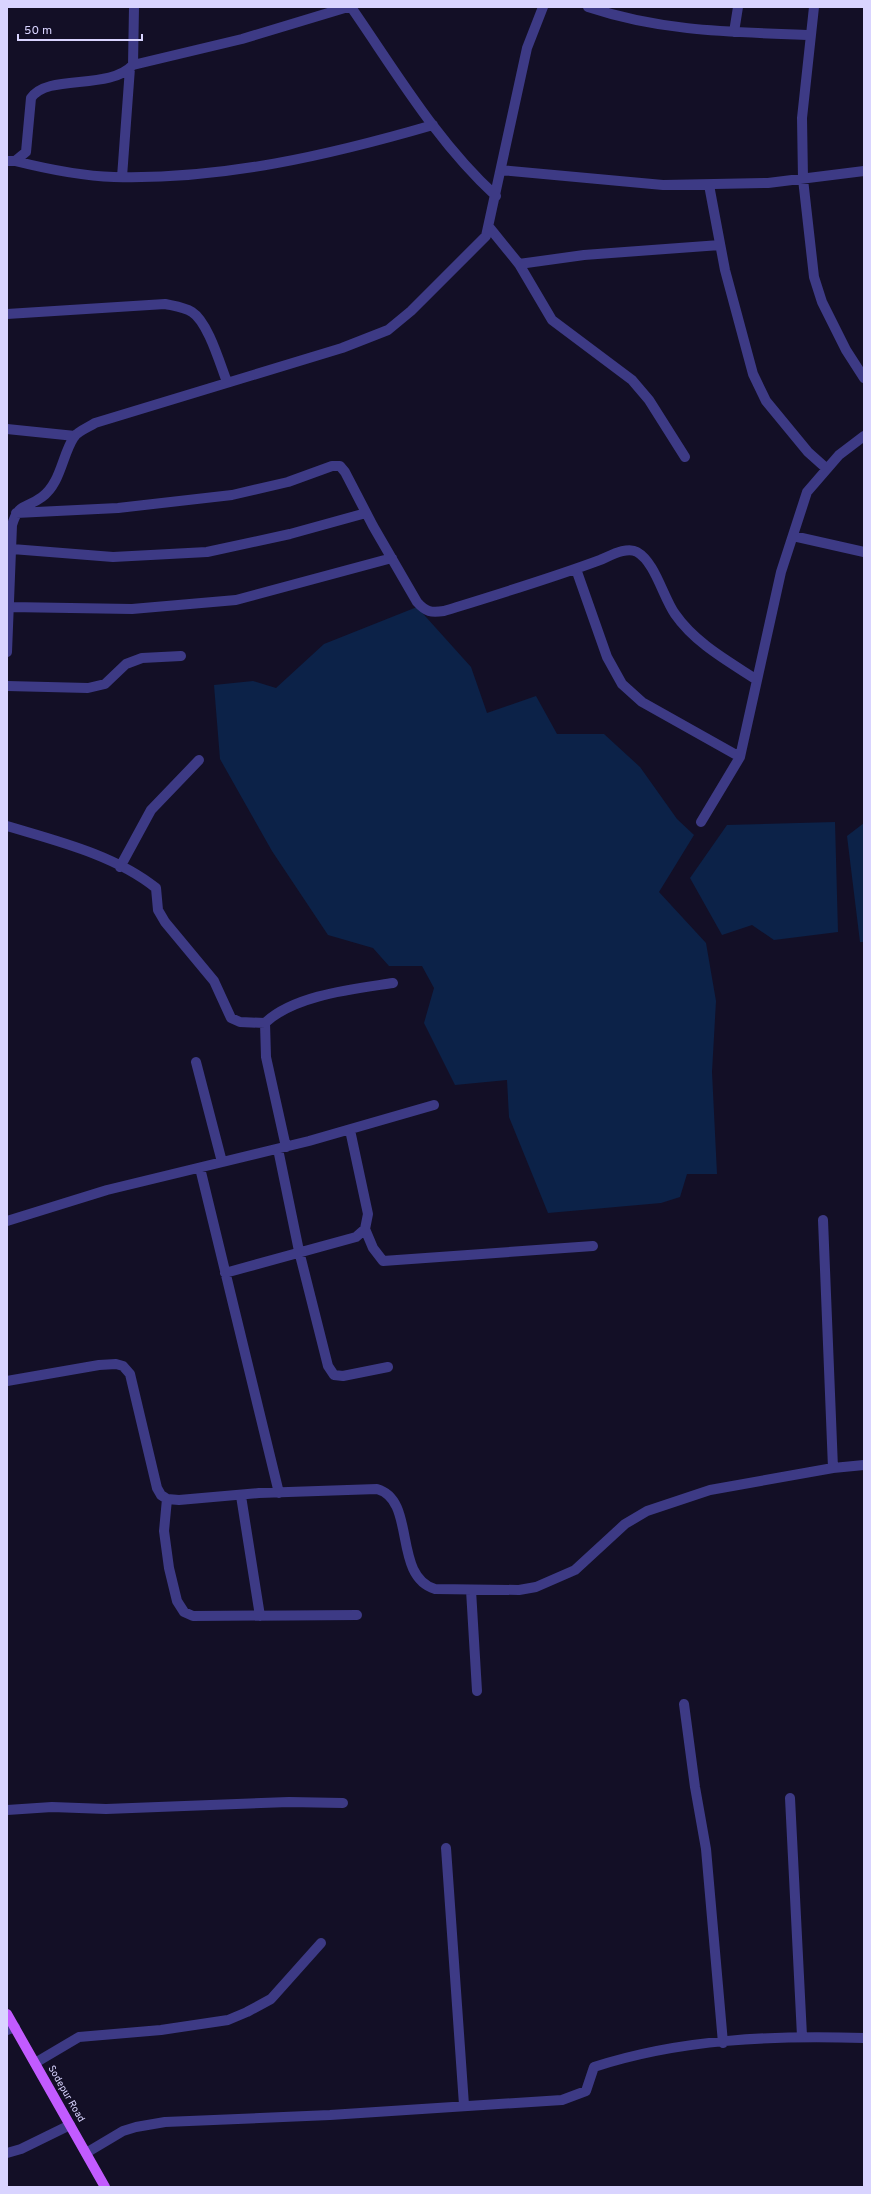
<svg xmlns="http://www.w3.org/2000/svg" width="871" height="2194" viewBox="0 0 871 2194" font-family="Overpass,sans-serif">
<rect width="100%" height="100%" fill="#130f26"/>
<path fill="#0c2248" d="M417,607L471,667L487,713L536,696L557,734H604L640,767L677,819L694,835L659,892L706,943L716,1001L712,1072L717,1174H687L680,1197L661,1203L548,1213L509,1117L507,1080L455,1085L424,1023L434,988L422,966H389L373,948L328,935L272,851L220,759L214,685L253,681L276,688L324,644Z
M835,822L838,932L774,940L752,925L722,935L690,878L727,825Z
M864,823V942H860L847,836Z"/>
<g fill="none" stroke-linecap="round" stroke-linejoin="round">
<path stroke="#3d3a85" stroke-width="10" d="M351,7C396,72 437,142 496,196
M588,7C663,32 733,32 811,35
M814,7L802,118L803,179L814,277L822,302L846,350L864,378
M734,32L738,7
M133,65L242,39L348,7
M7,161H15L26,152L31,98C48,73 109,91 133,65L134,7
M15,161C47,169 80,176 114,177C222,180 330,155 433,125
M501,170L663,185L768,183L864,171
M122,177L130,68
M709,185L725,270L753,374L766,401L808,452L827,469
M489,227L519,264L552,320L632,380L649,400L685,457
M519,264L584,255L720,245
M7,314L165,304C174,306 184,307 192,312C208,322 220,364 227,382
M7,429L75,436
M16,513L118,508L232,495L288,482L332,466H340L345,472L373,526L417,602C426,612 431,613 444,611C496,595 549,579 600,560C610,556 627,546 637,552C655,562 663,597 675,614C695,643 728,661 757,680
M793,536L864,552
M12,549L113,557L207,552L290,534L366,513
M576,569L607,657L622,684L642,702L740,757
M9,607L132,609L236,600L392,558
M7,652L12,525C19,502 26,509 42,497C61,483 62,455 74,437C78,431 89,427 95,423L342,348L388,330L411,311L486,236L527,48L543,7
M7,686L88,688L105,684L126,664L142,658L181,656
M701,822L740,757L781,572L807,492L839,455L864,436
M7,826C57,841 115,855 156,888L158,910L165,922L214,981L231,1018L240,1022L265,1023
M120,867L151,810L199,760
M196,1062L222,1162
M286,1147L266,1057L265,1023C294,995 354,989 393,983
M278,1149L299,1251L328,1366L334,1375L343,1376L388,1367
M200,1168L279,1493
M823,1220L833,1468
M7,1221L107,1190L309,1141L434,1105
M365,1229L373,1248L383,1261L593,1246
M225,1273L356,1237L365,1229L368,1214L350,1130
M7,1381L99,1365L116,1364L123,1366L130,1374L157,1488L161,1495L167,1499L179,1500L259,1493L377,1489C417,1500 392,1576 435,1589L519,1590L536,1587L575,1570L625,1524L647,1511L710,1490L833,1468L864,1465
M241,1496L260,1616
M167,1499L164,1531L169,1568L177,1601L184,1612L193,1616L357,1615
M471,1590L477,1691
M684,1704L695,1787L706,1849L723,2043
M790,1798L802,2036
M7,1810L52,1807L106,1809L289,1802L343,1803
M446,1848L464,2105
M7,2030L15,2027
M35,2063L79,2037L161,2030L228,2020L247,2012L271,1999L321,1943
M7,2153L21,2149L70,2125
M86,2153L123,2131L136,2127L165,2122L330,2115L562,2100L586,2091L594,2067C680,2039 774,2035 864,2038"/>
<path stroke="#c25bff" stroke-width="10" d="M7,2014L105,2187"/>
</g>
<g text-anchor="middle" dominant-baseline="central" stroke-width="4" stroke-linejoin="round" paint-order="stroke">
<g font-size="10" fill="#d9d4ff" stroke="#130f26">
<text transform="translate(66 2094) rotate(60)">Sodepur Road</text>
</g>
</g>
<rect width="871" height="2194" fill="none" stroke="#d9d4ff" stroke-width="16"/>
<path d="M18 34v6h124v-6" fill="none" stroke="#d9d4ff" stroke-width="2"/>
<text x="24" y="34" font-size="12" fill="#d9d4ff" stroke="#130f26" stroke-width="3" paint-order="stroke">50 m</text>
</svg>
